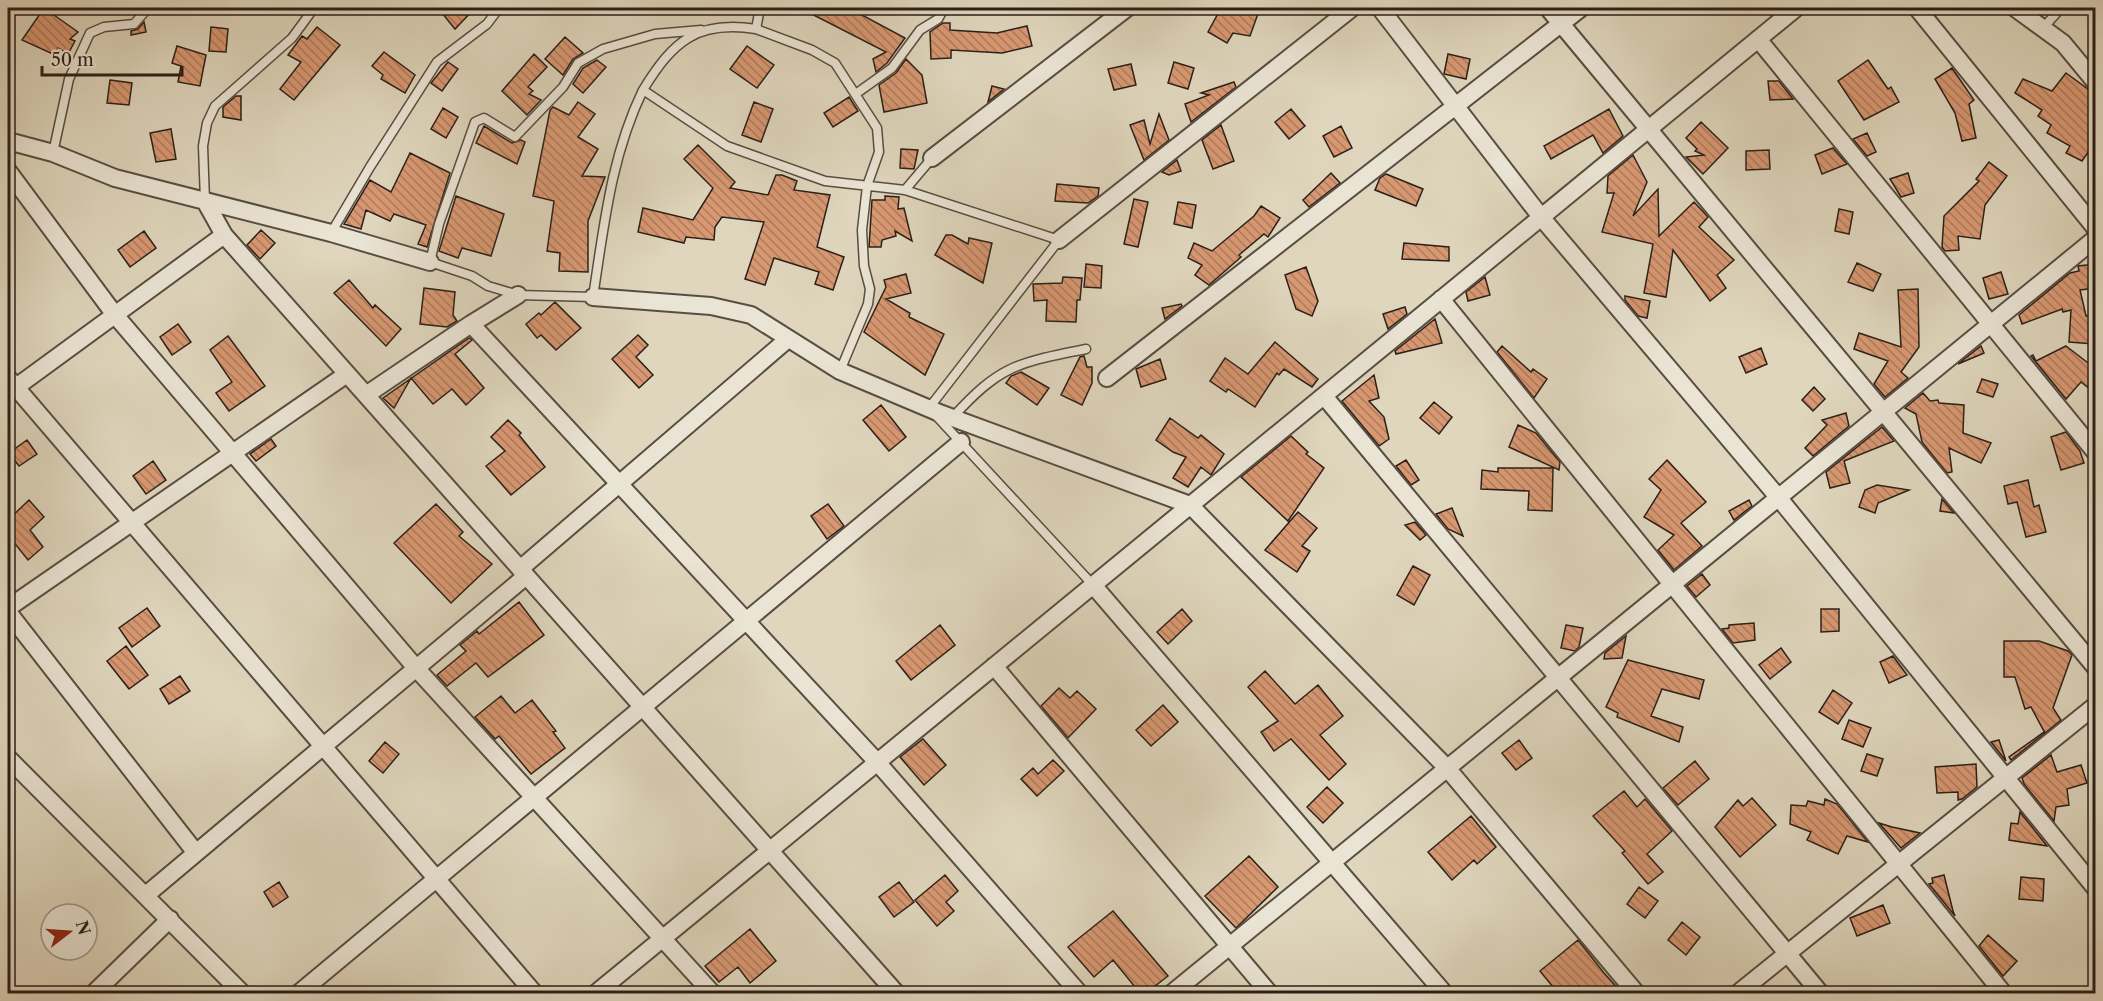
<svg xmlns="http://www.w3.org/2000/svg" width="2103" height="1001" viewBox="0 0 2103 1001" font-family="'Libre Caslon Text',serif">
<defs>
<pattern id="building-back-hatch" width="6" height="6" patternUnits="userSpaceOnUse" patternTransform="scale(1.5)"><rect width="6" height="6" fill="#d89872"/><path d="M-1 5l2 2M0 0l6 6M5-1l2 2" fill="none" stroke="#af7b5d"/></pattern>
</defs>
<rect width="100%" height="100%" fill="#dfd6bd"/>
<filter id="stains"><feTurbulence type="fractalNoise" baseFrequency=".00333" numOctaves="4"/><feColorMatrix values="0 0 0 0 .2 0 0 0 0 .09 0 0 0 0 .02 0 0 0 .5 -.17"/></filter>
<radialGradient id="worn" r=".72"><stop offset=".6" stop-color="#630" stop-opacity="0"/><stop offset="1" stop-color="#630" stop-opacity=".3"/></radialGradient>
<path fill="url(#building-back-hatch)" stroke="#2b1f19" stroke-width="1.5" d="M44,8L78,32L70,39L75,41L68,54L58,48L55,55L22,40Z
M438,8H475L455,29Z
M800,8H849L905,38L887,63L876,72L873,59L886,52Z
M1221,8H1260L1250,36L1233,33L1227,43L1208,32Z
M144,22L146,32L131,35V31L138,29Z
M943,23H950V30L997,33L1027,26L1032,46L1002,53L951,50V58L931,59L930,32Z
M211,27L228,29L226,52L209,51Z
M317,27L340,45L294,100L280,89L301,62L288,55L302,36L307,39Z
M565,37L583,53L573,59L563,75L545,59Z
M177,46L206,55L200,86L178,82L181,66L172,63Z
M747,46L774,65L757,88L730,69Z
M384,52L415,75L405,93L381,79L383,75L372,66Z
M534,54L547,67L528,87L533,91L529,94L541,100L527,115L502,91Z
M1448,54L1470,59L1466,79L1444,74Z
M906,59L922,75L927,103L884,112L879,85L896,73Z
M597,60L606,67L583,93L573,84L583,68Z
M1868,60L1888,89L1891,87L1899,102L1864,120L1838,81Z
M448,62L458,69L442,91L431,83Z
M1174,62L1194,68L1188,89L1168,83Z
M1131,64L1136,85L1114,90L1108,69Z
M1952,68L1974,100L1969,104L1976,138L1962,141L1955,113L1935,79Z
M2066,73L2096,95V141L2082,161L2066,153L2070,146L2047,133L2051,125L2038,116L2042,110L2015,93L2023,79L2052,91Z
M110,80L132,83L129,105L107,103Z
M1768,81H1779L1793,99L1770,100Z
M1234,82L1236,87L1191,122L1185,104L1209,95L1201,93Z
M992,86L1004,89L988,102Z
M236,96H241V120L223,117V107Z
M849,97L858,111L833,127L824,113Z
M578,102L595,114L578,137L598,149L582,176L605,177L588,221V272L559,271L560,253L547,251L554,201L533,196L550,110L553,107L569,115Z
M754,102L773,109L761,142L742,135Z
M443,108L458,117L446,138L431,129Z
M1291,109L1305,126L1289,139L1275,122Z
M1609,109L1623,136L1603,153L1593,135L1551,159L1544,146Z
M1159,114L1169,140L1144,160L1130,125L1144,120L1150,144Z
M1701,122L1728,148L1703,174L1686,157L1704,155L1695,151L1697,149L1686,138Z
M1221,125L1234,161L1213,169L1202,140Z
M484,126L512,143L521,140L525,142L517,164L476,143Z
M1341,126L1352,148L1334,157L1323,136Z
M171,129L176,159L156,162L150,133Z
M1867,133L1876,152L1867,156L1853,139Z
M698,145L735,182L730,188L768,195L776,175H782L797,181L794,190L830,195L817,247L844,257L833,290L815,284L819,272L774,258L765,285L745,279L764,222L722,217L715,227L714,240L686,237L684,243L638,232L643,208L693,220L713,188L684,159Z
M1833,148L1847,164L1822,174L1815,155Z
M901,149L918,150L914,169L900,168Z
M1769,150L1770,169L1746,170V151Z
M410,153L450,173L427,247L418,244L426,225L394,214L390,221L366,210L361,229L344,224L370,180L391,192Z
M1633,155L1647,182L1633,216L1658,189L1659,236L1694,202L1708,217L1699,227L1734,260L1717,275L1726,288L1710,301L1673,250L1666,297L1644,293L1653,244L1602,232L1614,193H1607L1608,176Z
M1177,160L1181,171L1169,175L1162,172Z
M1989,162L2007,176L1985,205L1980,239L1958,236L1959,250L1945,251L1942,247L1944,216L1979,181L1976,179Z
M1331,173L1340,183L1309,207L1303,200Z
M1908,173L1914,193L1901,197L1890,179Z
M1386,174L1423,189L1416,206L1375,190L1380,178Z
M1057,184L1099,188L1098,196L1088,203L1055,201Z
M456,196L504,214L491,256L462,248L458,258L439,251Z
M885,196L899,197L898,209L904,208L912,241L895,231L896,236L882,240L881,247H869L872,200H885Z
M1134,199L1148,202L1138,247L1124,244Z
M1178,202L1196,205L1192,228L1174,224Z
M1261,206L1280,218L1268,237L1264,234L1239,255L1241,257L1209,285L1195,275L1202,265L1188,258L1194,243L1212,251L1254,216Z
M1839,209L1853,212L1849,234L1835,231Z
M261,230L275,243L260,259L247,245Z
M144,231L156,248L130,267L118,250Z
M946,235H952L968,244L969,238L992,243L983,283L935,255Z
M1404,243L1449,247V261L1402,259Z
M1857,263L1881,274L1873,291L1848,282Z
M1086,264L1102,266L1101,288L1084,287Z
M2096,264V288L2080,290L2086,316H2095L2094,344L2069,342L2071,310L2063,312L2062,309L2022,324L2019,315L2070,273L2079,271L2078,266Z
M1306,267L1318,301L1312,316L1296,309L1285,275Z
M2001,272L2008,294L1989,299L1983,278Z
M906,274L911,293L886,299L910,313L909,317L944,334L925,375L864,332L886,287L884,280Z
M1063,277L1082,278L1080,300H1077L1076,322L1046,321L1047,300L1034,301L1033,284L1062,283Z
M1485,277L1490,295L1468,301L1466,292Z
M349,280L373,308L375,305L401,329L386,346L334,293Z
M424,288L455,292L453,315L457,321L447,327L420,324Z
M1918,289L1919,347L1901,372L1908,378L1885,397L1874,384L1888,361L1854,349L1859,333L1901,347L1898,290Z
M1625,296L1650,301L1647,318L1638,316L1625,300Z
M555,302L581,328L556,350L541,335L537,338L526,324L539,313L541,315Z
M1181,304L1182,306L1165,319L1162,308Z
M1405,307L1407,314L1388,329L1383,314Z
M1435,319L1442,343L1396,354L1395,351Z
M178,324L191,342L172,355L160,337Z
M638,335L648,345L636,357L653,375L639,388L612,359Z
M228,336L265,386L229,411L216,393L232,382L210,350Z
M469,338L472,340L455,354L484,388L466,405L452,389L433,404L411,378L394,408L383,398Z
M1275,342L1318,379L1312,387L1284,369L1279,375L1277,373L1255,407L1228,389L1226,392L1210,381L1225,358L1248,374Z
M1502,346L1531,372L1533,369L1547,379L1534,398L1497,352Z
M1981,346L1984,353L1958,364Z
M2066,346L2096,369V394L2081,382L2066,399L2031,356L2033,355L2036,361Z
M1761,348L1767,364L1746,373L1739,357Z
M1084,356L1087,367H1092V383L1082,405L1061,395L1080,357Z
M1160,359L1166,379L1141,387L1136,369Z
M1021,372L1049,388L1037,405L1006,383L1011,376Z
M1374,375L1379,398L1369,401L1384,417L1389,439L1379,446L1342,401Z
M1982,379L1998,384L1993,397L1977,392Z
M1814,387L1825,399L1813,411L1802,400Z
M1923,393L1930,401L1938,400L1939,403L1964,405L1963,433L1991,443L1981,463L1949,448L1952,472L1947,473L1922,442L1916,414L1905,408Z
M1434,402L1452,417L1439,434L1420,418Z
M881,405L906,437L889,451L863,420Z
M1846,413L1849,426L1813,456L1805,448L1827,425L1822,420Z
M1170,418L1198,438L1201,435L1224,454L1211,475L1201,467L1188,487L1173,478L1186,457L1173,452L1156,440Z
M508,420L521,433L519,435L545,467L511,495L486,466L505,451L491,437Z
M1518,425L1536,433L1560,462L1559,470L1509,447Z
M1882,427L1894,441L1844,461L1850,483L1830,488L1826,472Z
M2066,432L2080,451L2084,463L2061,470L2051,437Z
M1291,436L1308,452L1306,454L1324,468L1288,521L1241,477Z
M271,439L276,446L256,461L250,454Z
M27,440L37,454L19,466L9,453Z
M1406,460L1419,480L1411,485L1396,466Z
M1667,460L1706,502L1681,523L1702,546L1674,570L1658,550L1674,535L1644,517L1661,490L1649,479Z
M153,461L166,480L146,494L133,476Z
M1498,468H1553L1552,511L1528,510L1529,491L1481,489L1482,470L1498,472Z
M2028,480L2034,507L2039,505L2046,532L2026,537L2017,502L2008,504L2004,486Z
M1877,485L1909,490L1878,503L1875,513L1859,507L1865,490Z
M1942,499L1954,513L1940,511Z
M29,500L44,517L30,530L43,547L28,560L8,535V520Z
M1749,500L1752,506L1734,520L1729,511Z
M436,504L463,532L459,536L492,564L451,603L394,543Z
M828,504L844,526L827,539L811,516Z
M1452,508L1463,536L1448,529L1436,514Z
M1298,512L1317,528L1302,546L1310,551L1297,572L1265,550Z
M1415,522L1426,535L1420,540L1405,525Z
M1413,566L1430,575L1414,605L1397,595Z
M1702,574L1710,585L1696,597L1687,586Z
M519,602L544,635L488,677L476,663L447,686L437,675L466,651L460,645L477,631L479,634Z
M147,608L160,626L132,647L119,628Z
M1182,609L1192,621L1168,644L1157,632Z
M1821,609H1839V631L1821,632Z
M1754,623L1755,640L1733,643L1722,629L1729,628V625Z
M940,625L955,645L911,680L896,661Z
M1566,625L1583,628L1579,647L1575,651L1561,648Z
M1626,636L1622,658L1604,659L1605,653Z
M2004,641H2039L2068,651L2072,655L2053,708L2061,720L2045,733L2031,707L2025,709L2015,677H2004Z
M126,646L148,675L129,689L107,661Z
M1781,648L1791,662L1770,679L1759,665Z
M1893,656L1907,675L1889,683L1880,662Z
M1628,660L1704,680L1699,699L1662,689L1651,716L1683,727L1679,742L1617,717L1618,713L1606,707Z
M1265,671L1295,704L1318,685L1343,716L1320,735L1346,764L1329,780L1291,739L1274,751L1261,732L1278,721L1248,687Z
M180,676L190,691L169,704L160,689Z
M1059,688L1070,698L1077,691L1096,709L1068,738L1041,706Z
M1833,690L1852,703L1838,724L1819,712Z
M501,696L515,713L532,700L556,731L553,732L565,748L531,774L499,736L495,739L475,717Z
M1163,705L1178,722L1151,746L1136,730Z
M1849,720L1871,728L1863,747L1842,739Z
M2044,732L2045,733L2011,760L2009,757Z
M923,739L946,765L924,785L900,757Z
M1519,740L1532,758L1516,770L1502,753Z
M1999,740L2006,761L1991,742Z
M385,742L399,754L383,773L369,761Z
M1867,754L1883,759L1877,776L1861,771Z
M2051,755L2057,772L2081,765L2087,783L2067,789L2069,805L2056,807L2054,821L2024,784L2022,778Z
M1053,760L1064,771L1037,796L1021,779L1033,768L1038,774Z
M1695,761L1709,779L1678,805L1663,788Z
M1976,764L1977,787L1962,799L1958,800V792L1937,793L1935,767Z
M1327,787L1343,803L1323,823L1307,807Z
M1624,791L1637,807L1645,799L1672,831L1647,854L1663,872L1648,884L1622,853L1625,851L1593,816Z
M1752,798L1776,825L1740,857L1715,827L1738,800L1743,806Z
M1825,799L1837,804L1868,842L1847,836L1838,854L1807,840L1811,832L1790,824L1791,805L1806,806L1808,801L1824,805Z
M2020,812L2047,846L2009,840L2011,823L2018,824Z
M1471,816L1496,847L1477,864L1474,860L1452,880L1428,852Z
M1879,823L1892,827L1920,833L1901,848Z
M1249,856L1278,887L1236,928L1205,896Z
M945,875L958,891L946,902L954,911L937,926L915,900Z
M1944,875L1953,911L1955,916L1929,884L1933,883L1932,878Z
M2021,877L2044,879L2043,901L2019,899Z
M279,882L288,897L273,907L264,892Z
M899,882L914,902L894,917L879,897Z
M1639,887L1658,901L1645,918L1627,904Z
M1883,905L1890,923L1857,936L1850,918Z
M1113,911L1168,976L1146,993H1140L1113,960L1094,977L1068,947Z
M1682,922L1700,937L1686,955L1668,940Z
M750,929L776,961L750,983L738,967L719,982L705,966Z
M1988,935L2017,961L2003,976L1979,946Z
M1578,940L1604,973L1622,993H1558L1540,971Z"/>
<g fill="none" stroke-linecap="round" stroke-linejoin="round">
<defs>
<path id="lane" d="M760,8L756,29L812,50L835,63L877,128L879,152L867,186L862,230L864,266L870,289L868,304L840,371
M2043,28L2061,8
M701,30L655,34L603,49L578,63L563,87L515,137L484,118L475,122L439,224L430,262L472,276L488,286L518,295L593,297C604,226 611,156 643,90L727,146L825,181L905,190L1059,240L929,408L1093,585
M643,90C673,41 697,20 756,29
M857,93L892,68L920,30L938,19L944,8
M53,153L69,79L90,33L104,27L134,24L148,8
M905,190L932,158
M205,201L203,146L207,123L215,106L292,38L314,8
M331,233L370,167L437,62L487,24L499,8
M953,417C1001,364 1018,363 1086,349"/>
<path id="street" d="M1380,8L1541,217L1778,497L2096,889
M1548,8L2096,668
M1917,8L2096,229
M2015,8L2063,43L2096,83
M1758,39L2096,453
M8,141L53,153L115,178L331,233L430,262
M932,158L1127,8
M8,171L115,315L416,668L713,994
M205,201L224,235L897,994
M1059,240L1352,8
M518,295L471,324L877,762L1080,994
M593,297L711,306L751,315L840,371L942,414L1190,505L1447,768L1637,994
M1441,299L2004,994
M8,378L535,994
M1107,378L1581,8
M8,393L224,235
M366,395L471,324
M1324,396L1821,994
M520,569L788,339
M1093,585L1445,994
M8,608L347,374
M8,612L196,853
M994,666L1270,994
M8,758L243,994
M146,895L526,576
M93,994L170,919
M298,994L961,442
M595,994L1796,8
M1171,994L2096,238
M1737,994L2096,705"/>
</defs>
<use href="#lane" stroke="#584d42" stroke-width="11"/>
<use href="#street" stroke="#584d42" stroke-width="20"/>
<use href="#lane" stroke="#eae4d4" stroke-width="8"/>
<use href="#street" stroke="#eae4d4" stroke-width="16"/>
</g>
<rect width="2103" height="1001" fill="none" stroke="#dfd6bd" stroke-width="30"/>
<rect x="9" y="9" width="2085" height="983" fill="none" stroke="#2b1f19" stroke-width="3"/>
<rect x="15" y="15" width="2073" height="971" fill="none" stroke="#2b1f19" stroke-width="1.5"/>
<g transform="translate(69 932) rotate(73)"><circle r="28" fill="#eae4d4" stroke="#9e9589" stroke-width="1.5"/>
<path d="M0-4.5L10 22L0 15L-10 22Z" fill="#8f2418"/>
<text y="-9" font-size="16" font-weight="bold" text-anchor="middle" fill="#2b1f19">N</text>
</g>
<path d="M42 66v9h140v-9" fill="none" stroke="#2b1f19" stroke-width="3"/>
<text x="51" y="66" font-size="18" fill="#2b1f19" stroke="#eae4d4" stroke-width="4.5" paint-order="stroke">50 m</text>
<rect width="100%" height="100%" filter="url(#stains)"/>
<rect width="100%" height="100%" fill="url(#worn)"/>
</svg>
